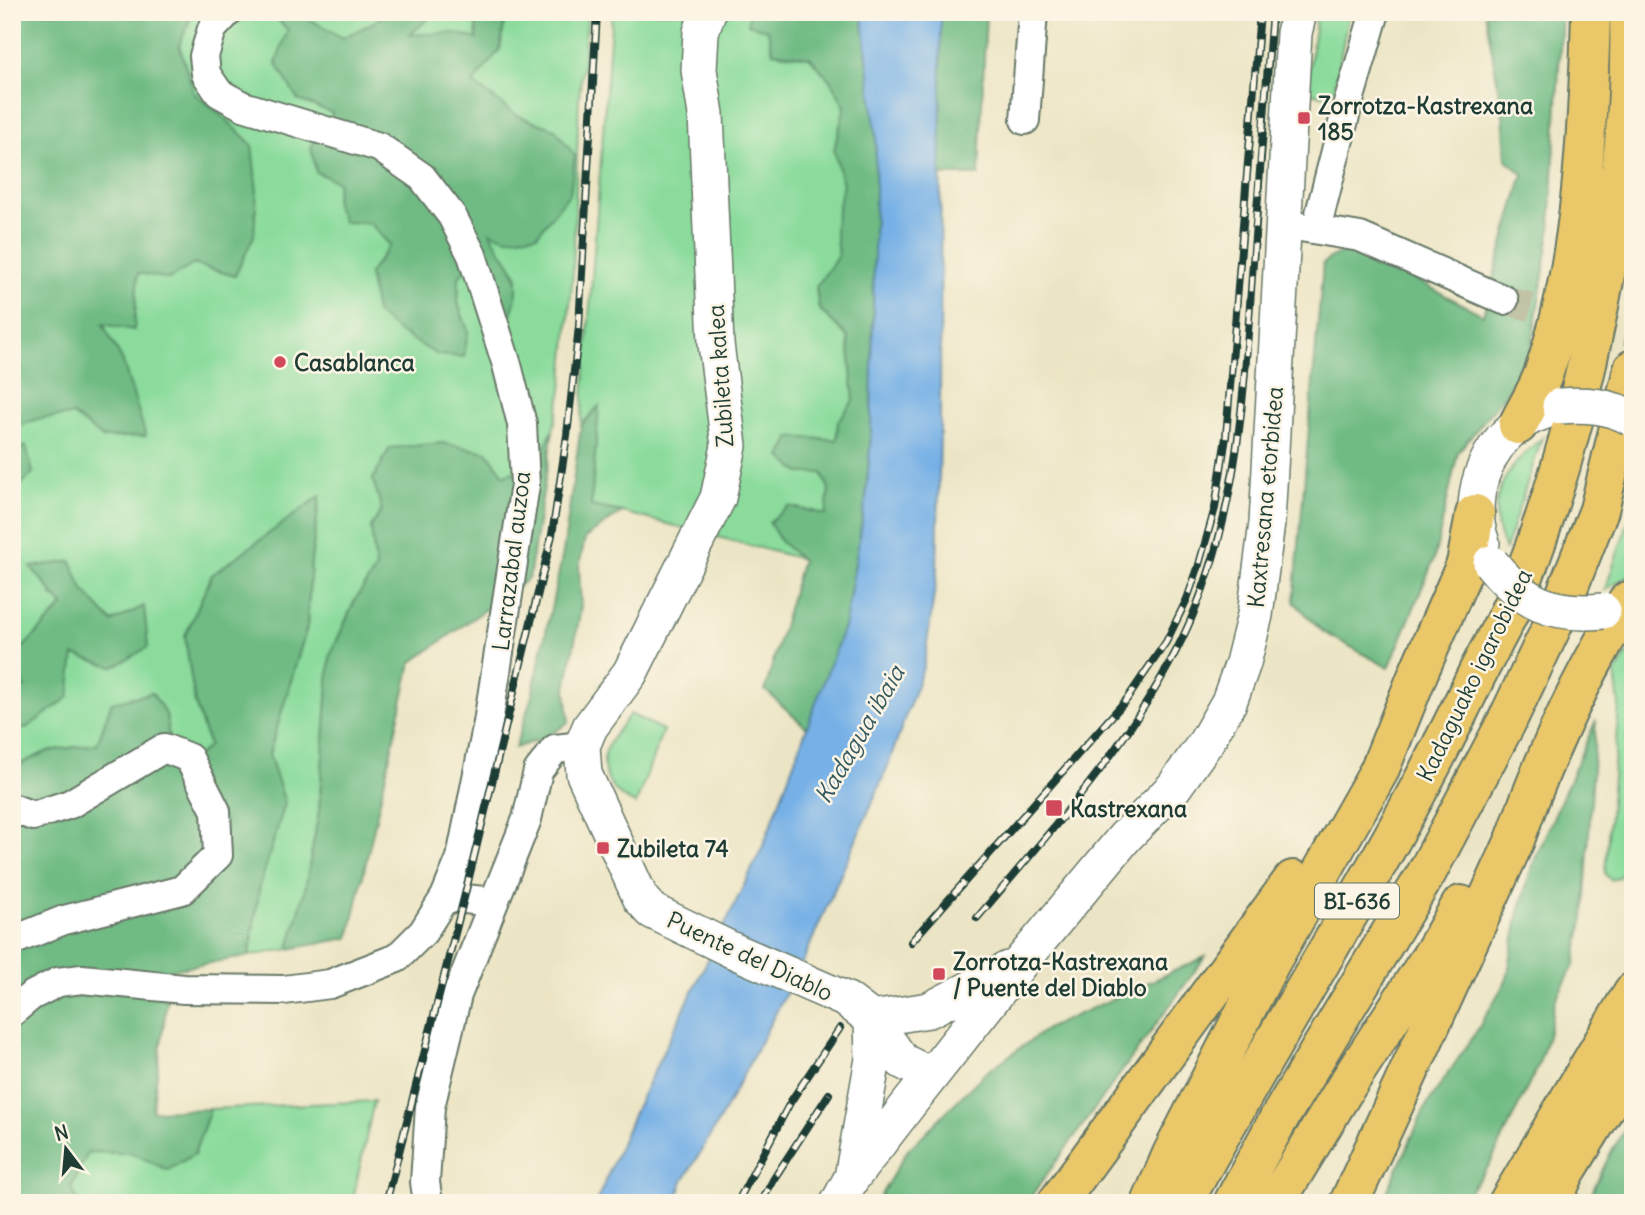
<svg xmlns="http://www.w3.org/2000/svg" width="1645" height="1215" viewBox="0 0 1645 1215" font-family="Delius,sans-serif">
<rect width="100%" height="100%" fill="#fcf5e5"/>
<filter id="ink" filterUnits="userSpaceOnUse"><feTurbulence type="fractalNoise" baseFrequency=".0143" numOctaves="2"/><feDisplacementMap in="SourceGraphic" scale="14" xChannelSelector="R" yChannelSelector="G"/><feConvolveMatrix kernelMatrix="1 2 1 2 8 2 1 2 1" color-interpolation-filters="sRGB"/></filter>
<filter id="wash" filterUnits="userSpaceOnUse"><feTurbulence type="fractalNoise" baseFrequency=".00686" numOctaves="4" result="noise"/><feDisplacementMap in="SourceGraphic" scale="28" xChannelSelector="R" yChannelSelector="G"/><feGaussianBlur stdDeviation="1.57" result="paint"/><feColorMatrix in="noise" values="0 0 0 0 0 0 0 0 0 0 0 0 0 0 0 0 0 1.4 0 .05"/><feComposite in="paint" operator="in"/></filter>
<g filter="url(#wash)">
<rect width="100%" height="100%" fill="#ece5c5"/>
<path fill="#8adb9c" stroke="#548c68" stroke-width="2" d="M193,12H271L288,30L282,45L290,86L298,100L333,113L311,147L338,182L335,203L370,223L390,245L369,274L468,331L458,303L459,277L479,251L486,281L510,317L518,276L501,253L490,232L537,234L553,213L555,129L516,115L472,83L500,49L504,25L515,12H588L579,99L573,273L562,390L553,431L533,467L504,475L487,452L390,448L373,479L382,510L371,527L376,569L355,600L330,656L319,811L305,890L289,949L249,956L260,885L285,803L269,754L307,627L311,559L320,497L212,575L185,636L195,703L209,746L173,777L166,714L112,702L97,744L48,751L12,768V733L29,726L74,655L112,622L83,590L71,561L51,594L63,606L43,628L25,688L12,690V493L33,473L26,447L12,453V429L37,419L73,415L103,438L123,362L102,323L138,272L169,279L194,264L235,276L228,121L194,93L179,45Z
M306,12H387C376,24 358,30 343,38L309,19Z
M422,12H475L477,39L455,33L409,35L427,19Z
M612,12H749V24L768,30L773,52L809,57L830,80L845,106L834,150L843,184L835,226L838,256L816,288L819,309L848,337L854,400L838,421L837,440L819,438L822,473L829,489L826,515L811,510L781,542L802,559L622,512L591,506L598,407L581,425Z
M1317,12H1349L1333,96L1306,93Z
M1542,438L1505,550C1483,499 1503,472 1542,438Z
M1633,508V573L1605,590Z
M1633,644V862L1619,877L1611,880L1605,874L1619,704L1615,674Z
M630,714L663,730L636,804C613,796 596,771 608,746C613,735 623,724 630,714Z
M374,1101L352,1203H79L71,1188L87,1152L133,1153L168,1169L194,1154L210,1109Z"/>
<path fill="#6fbb84" stroke="#477c5c" stroke-width="2" d="M12,12H193L179,45L194,93L228,121L252,145L257,191L254,236L235,276L194,264L169,279L138,273L134,330L103,324L123,362L146,436L103,438L73,415L37,419L12,429Z
M306,12L309,19L343,38C358,29 376,24 387,12H422L428,19L410,35L455,33L477,39L475,12H515L504,25L500,49L473,83L516,115L555,129L575,156L570,193L537,235L507,238L490,232C509,269 529,274 509,318L486,281L478,252L459,277L458,303L468,331L464,357L438,355L399,332L376,313L369,274L390,245L370,223L343,222L335,203L338,182L316,172L311,147L333,113L298,100L276,63L288,30L271,13Z
M749,12H862L876,136L871,433L866,498L845,624L807,728L765,690L802,560L781,542L769,522L789,506L826,515L829,489L822,473H800L781,457L791,437L837,440L838,421L854,400L848,337L819,308L816,287L838,256L835,226L843,184L834,150L845,106L830,80L810,57L773,52L768,30L748,24Z
M941,12H986L979,175H939Z
M1485,12H1562L1550,232L1531,350L1512,386L1458,452L1434,559L1389,668L1322,631L1294,602L1323,264C1336,250 1348,251 1366,254L1483,315L1523,174L1506,159L1503,114Z
M599,406L591,506L622,512L585,538L579,567L581,608L566,689L569,722L547,737L515,748L532,696L563,553L581,426Z
M553,431L529,578L411,663L349,938L289,949L305,890L319,811L330,656L355,600L376,569L371,527L382,510L373,479L390,448L442,443L487,452L504,475L533,467Z
M26,446L33,473L12,493V453Z
M320,496L311,560L307,627L269,754L285,803L260,885L249,956L171,970L152,1111L210,1109L194,1154L168,1170L132,1153L88,1152L71,1187L79,1203H12V768L48,751L97,744L112,702L152,693L166,714L173,776L209,746L195,703L185,636L212,575Z
M71,561L83,590L112,622L144,606L148,647L114,667L74,655L69,697L29,726L12,733V690L25,687L14,657L63,606L31,567Z
M1596,720L1584,916L1575,964L1555,1000L1548,1036L1538,1066L1490,1164L1461,1203H1382L1426,1106L1475,1034L1507,979L1518,916L1532,866Z
M1205,957L1026,1203H876L907,1151L985,1073L1048,1028Z
M1633,1116V1203H1587L1610,1154Z"/>
<path fill="#76b0e6" stroke="#4a768d" stroke-width="2" d="M862,12H941L940,433L937,573L924,665L886,771L803,961L720,1119L682,1183L676,1203H596L636,1108L763,846L845,624L866,498L871,433L876,136Z"/>
</g>
<g filter="url(#ink)">
<g fill="none" stroke-linecap="round" stroke-linejoin="round">
<path stroke="#c3c3a8" stroke-width="28" stroke-dasharray="28 14" stroke-linecap="butt" d="M1504,300L1633,333"/>
<defs>
<path id="minor" d="M228,12L212,29L204,56L206,74L219,93L243,106L379,147L422,177L452,216L472,255L507,365L522,424L525,485L488,723L461,858L445,897
M1025,120L1033,12
M1283,224L1360,237L1504,300
M1316,229L1348,104L1375,12
M12,808L33,816L70,804L164,748L189,758L216,811L218,855L182,890L64,920L12,941
M12,1012L31,996L58,982L82,979L184,989L284,990L330,984L397,958L423,932L445,897L494,902
M428,1203L425,1182L430,1107L457,995L527,819L538,771L555,749L582,746"/>
<path id="tertiary" d="M708,12L701,32L699,70L706,114L716,344L729,446L718,498L630,673L590,727L582,746L584,774L641,899L652,911L732,950L847,1000L872,1019L902,1061L930,1075
M1482,543C1463,493 1491,428 1543,412
M872,1019L929,1010L1008,969
M853,1172L873,1059L872,1019
M838,1203L851,1179L908,1105L1021,962L1125,837L1174,787L1206,742L1229,702L1243,663L1255,615L1267,523L1294,33L1299,12"/>
<path id="motorway" d="M1518,425C1526,408 1538,390 1544,372C1582,262 1588,128 1591,12
M1057,1203L1293,880
M1151,1203L1172,1154L1270,963L1379,771L1420,669L1466,564L1475,514
M1183,1203C1278,1026 1390,858 1476,676C1490,647 1508,619 1519,589C1553,502 1578,412 1596,321C1617,219 1632,116 1629,12
M1233,1203L1278,1120L1426,874L1506,723L1557,616L1599,510L1633,369
M1275,1203L1347,1085L1434,952L1461,905
M1349,1203L1515,840C1544,756 1581,677 1628,601
M1508,1203L1633,992
M1551,1203L1565,1173L1633,1061"/>
</defs>
<use href="#minor" stroke="#677867" stroke-width="32"/>
<use href="#tertiary" stroke="#677867" stroke-width="38"/>
<use href="#motorway" stroke="#677867" stroke-width="42"/>
<use href="#minor" stroke="#fff" stroke-width="28"/>
<use href="#tertiary" stroke="#fff" stroke-width="35"/>
<use href="#motorway" stroke="#eac769" stroke-width="38"/>
<defs>
<path id="rail" d="M977,918C1052,829 1132,743 1183,637C1238,521 1243,403 1252,276C1258,188 1265,100 1272,12
M911,942L1127,699L1166,642L1187,599L1198,568L1215,508L1226,437L1260,12
M386,1203L464,898L552,535L567,435L579,326L597,12
M737,1203L791,1101L840,1028
M761,1203L773,1180L829,1094"/>
</defs>
<use href="#rail" stroke="#1f3d34" stroke-width="8"/>
<use href="#rail" stroke="#fcf5e5" stroke-width="5" stroke-dasharray="16" stroke-linecap="butt"/>
<defs>
<path id="tertiary-bridge" d="M1560,406C1585,404 1610,405 1633,419
M1491,563C1523,603 1552,616 1603,611"/>
</defs>
<use href="#tertiary-bridge" stroke="#677867" stroke-width="38" stroke-linecap="butt"/>
<use href="#tertiary-bridge" stroke="#fff" stroke-width="35"/>
</g>
</g>
<g fill="#d1495b" stroke="#fcf5e5" stroke-width="2.5">
<rect x="1297" y="111" width="14" height="14" rx="3.5"/>
<circle cx="280" cy="362" r="7"/>
<rect x="1045" y="799" width="18" height="18" rx="3.5"/>
<rect x="596" y="841" width="14" height="14" rx="3.5"/>
<rect x="932" y="967" width="14" height="14" rx="3.5"/>
</g>
<g text-anchor="middle" dominant-baseline="central" stroke-width="5" stroke-linejoin="round" paint-order="stroke">
<rect fill="#fcf5e5" stroke="#617469" stroke-width="2" x="1315" y="883.5" width="84" height="35" rx="5"/>
<g font-size="21" font-weight="bold" fill="#1f3d34">
<text x="1357" y="901">BI-636</text>
</g>
<g font-size="23" font-weight="bold" fill="#1f3d34" stroke="#fcf5e5" text-anchor="start">
<text x="1318" y="105">Zorrotza-Kastrexana<tspan x="1318" dy="26">185</tspan></text>
<text x="294" y="362">Casablanca</text>
<text x="1070" y="808">Kastrexana</text>
<text x="617" y="848">Zubileta 74</text>
<text x="953" y="961">Zorrotza-Kastrexana<tspan x="953" dy="26">/ Puente del Diablo</tspan></text>
</g>
<g font-size="23" fill="#1f3d34" stroke="#fcf5e5">
<text transform="translate(720 376) rotate(-94)">Zubileta kalea</text>
<text transform="translate(1265 497) rotate(-85)">Kaxtresana etorbidea</text>
<text transform="translate(511 561) rotate(-83)">Larrazabal auzoa</text>
<text transform="translate(1474 675) rotate(-64)">Kadaguako igarobidea</text>
<text transform="translate(750 956) rotate(25)">Puente del Diablo</text>
</g>
<g font-size="24" font-style="italic" fill="#355a60" stroke="#fcf5e5">
<text transform="translate(859 734) rotate(-60)">Kadagua ibaia</text>
</g>
</g>
<rect width="1645" height="1215" fill="none" stroke="#fcf5e5" stroke-width="42"/>
<g transform="translate(66 1149) rotate(344)" stroke="#fcf5e5" stroke-width="5" paint-order="stroke">
<path d="M0-5L12 26L0 18L-12 26Z" fill="#1f3d34"/>
<text y="-10" font-size="19" font-weight="bold" text-anchor="middle" fill="#1f3d34">N</text>
</g>
</svg>
